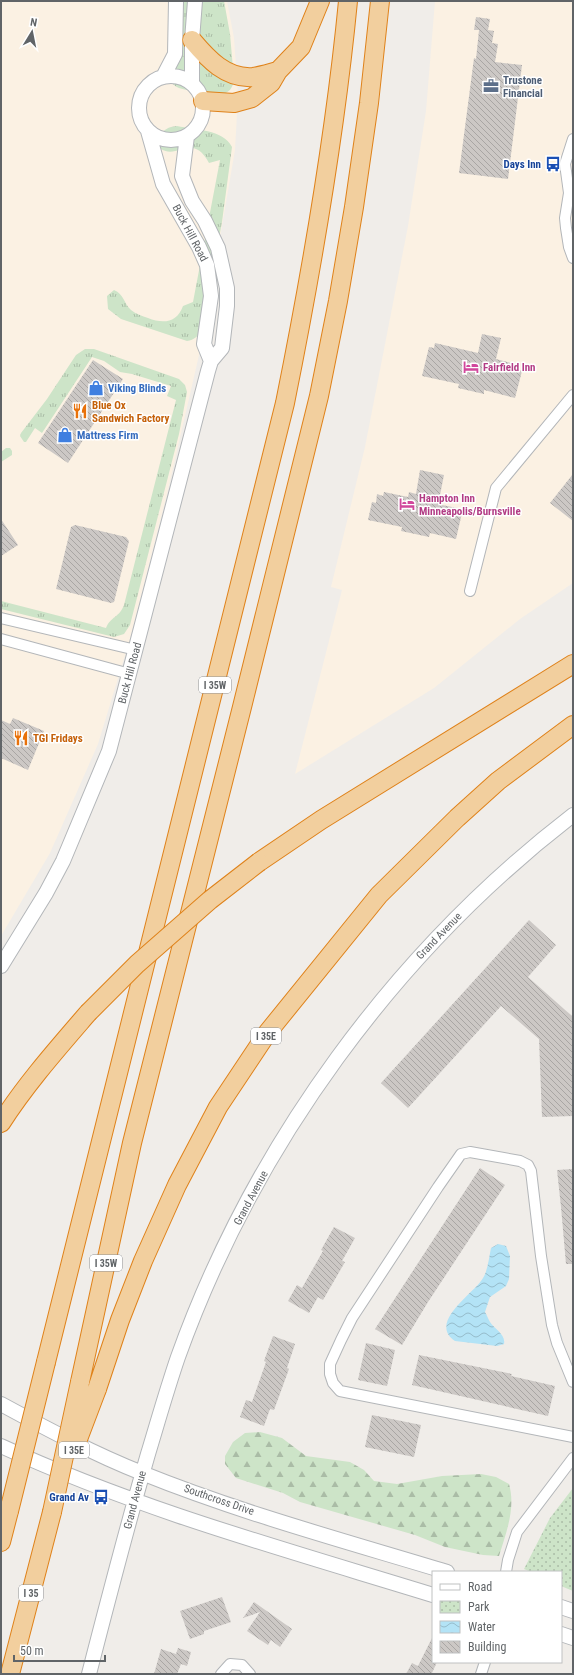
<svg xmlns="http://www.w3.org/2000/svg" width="574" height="1675" viewBox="0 0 574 1675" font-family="'Roboto Condensed',sans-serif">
<defs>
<pattern id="grass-tufts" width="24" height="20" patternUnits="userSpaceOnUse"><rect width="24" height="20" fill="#cde4c8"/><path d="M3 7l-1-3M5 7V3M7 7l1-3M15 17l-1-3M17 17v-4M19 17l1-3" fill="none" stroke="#aabca6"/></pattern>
<pattern id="forest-firs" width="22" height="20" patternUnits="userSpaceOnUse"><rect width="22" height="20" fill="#cde4c8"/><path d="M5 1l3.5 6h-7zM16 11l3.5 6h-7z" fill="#aabca6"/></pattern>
<pattern id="park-dots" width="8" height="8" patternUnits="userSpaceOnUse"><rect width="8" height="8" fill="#cde4c8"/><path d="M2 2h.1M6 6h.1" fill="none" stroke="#aabca6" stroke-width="1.8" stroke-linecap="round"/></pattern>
<pattern id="water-waves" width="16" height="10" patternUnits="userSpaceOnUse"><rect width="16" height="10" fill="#b3e3f6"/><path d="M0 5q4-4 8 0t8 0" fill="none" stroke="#95bccb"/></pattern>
<pattern id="building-back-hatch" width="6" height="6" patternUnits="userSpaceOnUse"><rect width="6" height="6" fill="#ccc8c5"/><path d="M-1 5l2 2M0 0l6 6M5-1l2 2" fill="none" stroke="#a9a6a4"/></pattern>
</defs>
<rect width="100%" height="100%" fill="#f0ede9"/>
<path fill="#fbf1e3" d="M1,1H227L234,38L238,95L235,150L202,342L167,494L129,642L98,744L50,853L1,936Z
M435,1H573V583L520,619L434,688L295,774L342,590L331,587L365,447L408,226L426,111Z"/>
<path fill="url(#grass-tufts)" d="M169,1H224L230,34L234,80C231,101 210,94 196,91C189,90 180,90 174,85C171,83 170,79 169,75L170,19Z
M177,126C195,130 223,129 232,147L222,222L202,329C199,336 194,340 187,341L121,319L108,309L107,296L114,290C124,294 124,304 131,310C136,314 142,316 148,318C163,324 177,323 183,306L193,302L220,160L209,163C192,132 178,160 161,149L159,137C164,129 168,127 177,126Z
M85,349H94L179,379L185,385L187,392L179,434L130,625L124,634L114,637L1,609V601L106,628C111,616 119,618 124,605L176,400L167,396L171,386L132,374L120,372L104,361L92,357L42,433L35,428L26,442H24L20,436L21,433L47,399L76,355Z
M6,448H10L12,451V455L1,462V452Z"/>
<path fill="url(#forest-firs)" d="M260,1432L282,1438L306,1456L350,1462L364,1470L374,1481L397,1484L442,1476L481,1474L496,1477L509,1484C516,1508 506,1533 499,1556L483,1555L445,1547L415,1535L300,1502L283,1493L236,1478L225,1464V1456L233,1442L245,1433Z"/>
<path fill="url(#park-dots)" d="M573,1488V1591L561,1586V1572H531L524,1569L550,1518Z"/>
<path fill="url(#water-waves)" d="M498,1244L506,1246L510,1256L509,1279L506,1286L490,1297L485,1312C487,1315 488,1319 490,1322C494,1329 506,1334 504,1344L497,1346L455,1341C427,1322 475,1293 483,1278C488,1270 489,1257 491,1248Z"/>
<path fill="url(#building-back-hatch)" d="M476,17L490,19L488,30L494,31L492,43L498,44L495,62L522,65L508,179L459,173L474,58L476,59L479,30H474Z
M482,334L501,338L496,359L519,365L518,370L522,371L515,398L484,390V394L458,388L459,384L422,376L429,347L434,348L435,343L478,353Z
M93,360L123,379L68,463L38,443Z
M420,470L444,475L439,500L443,501L442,505L457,508L456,512L462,513L456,539L430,533L429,537L401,531L402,527L368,520L372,502L376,503L377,494L383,496L384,492L408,497L409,492L416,494Z
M573,474V521L550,503Z
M1,519L18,545L1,556Z
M75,525L126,537L129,541L114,602L111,603L56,589L71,527Z
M13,718L44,731L28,770L1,758V720L10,724Z
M529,920L556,945L528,977L573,1017V1116L542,1117L539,1039L501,1006L408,1108L381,1083Z
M480,1168L505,1185L428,1302L402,1345L375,1329Z
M573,1169V1264H566L561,1207L557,1170Z
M334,1227L355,1238L342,1261L345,1262L323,1300L318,1297L309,1313L288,1301L297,1285L302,1288L323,1251L321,1250Z
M273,1336L295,1344L287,1368L289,1369L274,1410L270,1409L264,1426L240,1417L246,1400L252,1402L266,1362L264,1361Z
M366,1343L395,1350L387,1386L358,1380Z
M419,1355L512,1374L511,1376L555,1386L548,1416L412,1385Z
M372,1415L421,1425L414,1457L365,1447Z
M222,1597L231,1622L204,1631V1634L190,1639L180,1611Z
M254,1602L292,1629L280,1647L271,1640L268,1645L247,1631L260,1612L243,1618Z
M433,1636V1662H437L432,1673L434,1674H406L412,1663L418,1666Z
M178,1648L191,1652L187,1666L181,1664L177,1674H154L161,1649L176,1654Z"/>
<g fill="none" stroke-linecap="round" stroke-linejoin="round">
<defs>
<path id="street" d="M573,139L565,164L569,193L565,218L566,228L569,247L573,258
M470,591L496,488L573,395
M1,618L136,650
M1,639L130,674
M573,1382L557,1343L552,1325L541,1256L531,1171L528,1165L520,1161L470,1152L461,1154L438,1187L352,1318L341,1340L330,1364V1374L333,1383L340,1391L573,1437
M506,1572L508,1560L517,1532L573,1458
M221,1674L230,1664L242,1665L250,1674
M481,1674L485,1662"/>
<path id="secondary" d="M139 108a32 32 0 1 1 64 0a32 32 0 1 1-64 0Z
M163,77L175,54L176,1
M192,84V40L195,1
M148,131L163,184L199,247L207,265L211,296L204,344L211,361
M1,966L46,893L63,861L109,751L208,371L211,361L222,348L227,306V288L218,248L205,221L192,201L182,176L187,136
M1,1404C47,1429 94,1454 142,1473C241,1513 345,1541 447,1572
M1,1446C140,1510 287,1550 433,1595
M561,1607L573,1611
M561,1634L573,1638
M89,1674C108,1600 127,1527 148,1454C158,1421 167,1389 178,1357C254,1145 395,952 573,815"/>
<path id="highway" d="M192,40C208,59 226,79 253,77C261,76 270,73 278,71
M203,101L234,103L252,98L271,83L278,71L301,47L320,1
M259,862L321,820L573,664
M1,1123C26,1084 57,1049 88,1013
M46,1362L285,403C312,269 335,136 348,1
M80,1382L132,1143L242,707L319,396L338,301L354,207L369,103L380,1
M97,1389L120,1320L143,1261L177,1185L218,1107L268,1032L379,895L457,818L498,781L573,725
M1,1542L9,1511
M10,1674L52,1512"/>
</defs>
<use href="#street" stroke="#b3b6b9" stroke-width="12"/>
<use href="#secondary" stroke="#b3b6b9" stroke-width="16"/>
<use href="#highway" stroke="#df821a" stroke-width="20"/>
<use href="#street" stroke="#fff" stroke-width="10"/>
<use href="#secondary" stroke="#fff" stroke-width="14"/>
<use href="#highway" stroke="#f2cf9e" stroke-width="18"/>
<defs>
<path id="highway-bridge" d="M88,1013L137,964L210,900L259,862
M75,1447L97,1389
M9,1511L46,1362
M52,1512L80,1382"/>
</defs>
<use href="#highway-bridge" stroke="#df821a" stroke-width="20" stroke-linecap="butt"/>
<use href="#highway-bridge" stroke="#f2cf9e" stroke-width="18"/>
</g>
<defs>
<symbol id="office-bare" viewBox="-9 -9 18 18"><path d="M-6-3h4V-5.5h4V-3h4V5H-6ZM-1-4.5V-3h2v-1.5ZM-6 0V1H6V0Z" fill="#5c6f8a" stroke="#fff" stroke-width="2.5" paint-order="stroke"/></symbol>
<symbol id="bus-bare" viewBox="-9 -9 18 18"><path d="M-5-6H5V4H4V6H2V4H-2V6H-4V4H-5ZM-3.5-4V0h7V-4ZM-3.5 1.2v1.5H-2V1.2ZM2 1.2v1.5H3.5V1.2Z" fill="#1a4fb4" stroke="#fff" stroke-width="2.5" paint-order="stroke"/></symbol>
<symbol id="hotel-bare" viewBox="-9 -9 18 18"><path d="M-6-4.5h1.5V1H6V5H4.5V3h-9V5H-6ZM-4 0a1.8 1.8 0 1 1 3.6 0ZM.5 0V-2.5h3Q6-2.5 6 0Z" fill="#d1479c" stroke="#fff" stroke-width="2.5" paint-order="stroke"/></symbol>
<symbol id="shop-bare" viewBox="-9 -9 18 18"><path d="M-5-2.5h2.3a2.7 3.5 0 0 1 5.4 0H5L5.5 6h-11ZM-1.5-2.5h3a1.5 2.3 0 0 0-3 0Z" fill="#3f7fe0" stroke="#fff" stroke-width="2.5" paint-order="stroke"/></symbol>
<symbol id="restaurant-bare" viewBox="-9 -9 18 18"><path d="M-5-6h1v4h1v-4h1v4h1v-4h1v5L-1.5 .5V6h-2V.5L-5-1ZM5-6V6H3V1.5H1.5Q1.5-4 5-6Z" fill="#e8710a" stroke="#fff" stroke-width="2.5" paint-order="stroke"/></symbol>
</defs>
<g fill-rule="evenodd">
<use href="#office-bare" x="480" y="75" width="22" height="22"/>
<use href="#bus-bare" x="542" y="153" width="22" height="22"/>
<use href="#hotel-bare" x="460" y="356" width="22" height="22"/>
<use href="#shop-bare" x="85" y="377" width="22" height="22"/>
<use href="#restaurant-bare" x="69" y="400" width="22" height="22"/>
<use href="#shop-bare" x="54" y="424" width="22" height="22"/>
<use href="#hotel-bare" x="396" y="493" width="22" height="22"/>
<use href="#restaurant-bare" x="10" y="727" width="22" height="22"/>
<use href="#bus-bare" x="90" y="1486" width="22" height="22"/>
</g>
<g text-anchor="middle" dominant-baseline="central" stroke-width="3" stroke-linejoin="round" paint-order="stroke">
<g fill="#fff" stroke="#909295" stroke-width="1">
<rect x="199" y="677" width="32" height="16" rx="3"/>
<rect x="251" y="1028" width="30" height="16" rx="3"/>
<rect x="90" y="1255" width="32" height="16" rx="3"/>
<rect x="59" y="1442" width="30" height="16" rx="3"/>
<rect x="19" y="1585" width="24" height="16" rx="3"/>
</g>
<g font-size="10" font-weight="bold" fill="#606467">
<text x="215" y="685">I 35W</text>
<text x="266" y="1036">I 35E</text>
<text x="106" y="1263">I 35W</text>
<text x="74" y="1450">I 35E</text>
<text x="31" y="1593">I 35</text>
</g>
<g font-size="11" font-weight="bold" fill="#4e5e75" stroke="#fff" text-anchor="start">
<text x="503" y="80">Trustone<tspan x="503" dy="13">Financial</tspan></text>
</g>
<g font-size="11" font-weight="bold" fill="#164399" stroke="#fff" text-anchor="end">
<text x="541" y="164">Days Inn</text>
<text x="89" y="1497">Grand Av</text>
</g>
<g font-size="11" fill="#606467" stroke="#fff">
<text transform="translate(190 233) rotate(62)">Buck Hill Road</text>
<text transform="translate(130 673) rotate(-75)">Buck Hill Road</text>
<text transform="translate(439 936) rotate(-46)">Grand Avenue</text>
<text transform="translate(251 1198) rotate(-62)">Grand Avenue</text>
<text transform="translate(135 1500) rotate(-75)">Grand Avenue</text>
<text transform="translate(219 1500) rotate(19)">Southcross Drive</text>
</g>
<g font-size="11" font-weight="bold" fill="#b23c85" stroke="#fff" text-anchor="start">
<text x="483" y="367">Fairfield Inn</text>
<text x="419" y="498">Hampton Inn<tspan x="419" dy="13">Minneapolis/Burnsville</tspan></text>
</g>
<g font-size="11" font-weight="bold" fill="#366cbe" stroke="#fff" text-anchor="start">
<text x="108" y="388">Viking Blinds</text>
<text x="77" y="435">Mattress Firm</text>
</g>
<g font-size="11" font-weight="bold" fill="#c56008" stroke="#fff" text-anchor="start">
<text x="92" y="405">Blue Ox<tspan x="92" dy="13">Sandwich Factory</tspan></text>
<text x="33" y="738">TGI Fridays</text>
</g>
</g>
<rect width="574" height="1675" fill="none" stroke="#606467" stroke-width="4"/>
<rect x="432" y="1571" width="130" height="92" fill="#ffffff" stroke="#bfc1c2"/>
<rect x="440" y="1584" width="20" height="6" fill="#ffffff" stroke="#bfc1c2"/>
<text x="468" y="1591" font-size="12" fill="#606467">Road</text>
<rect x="440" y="1601" width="20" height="12" fill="url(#park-dots)" stroke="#bfc1c2"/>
<text x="468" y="1611" font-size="12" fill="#606467">Park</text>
<rect x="440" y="1621" width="20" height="12" fill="url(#water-waves)" stroke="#bfc1c2"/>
<text x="468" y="1631" font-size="12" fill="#606467">Water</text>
<rect x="440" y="1641" width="20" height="12" fill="url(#building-back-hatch)" stroke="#bfc1c2"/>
<text x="468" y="1651" font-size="12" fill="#606467">Building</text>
<g transform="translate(32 32) rotate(10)" stroke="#ffffff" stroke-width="3" paint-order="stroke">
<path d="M0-3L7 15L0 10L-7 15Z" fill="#606467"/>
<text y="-6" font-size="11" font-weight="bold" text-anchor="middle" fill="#606467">N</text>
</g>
<path d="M14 1655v6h91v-6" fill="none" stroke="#606467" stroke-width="2"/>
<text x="20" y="1655" font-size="12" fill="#606467" stroke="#ffffff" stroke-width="3" paint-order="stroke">50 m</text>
</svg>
